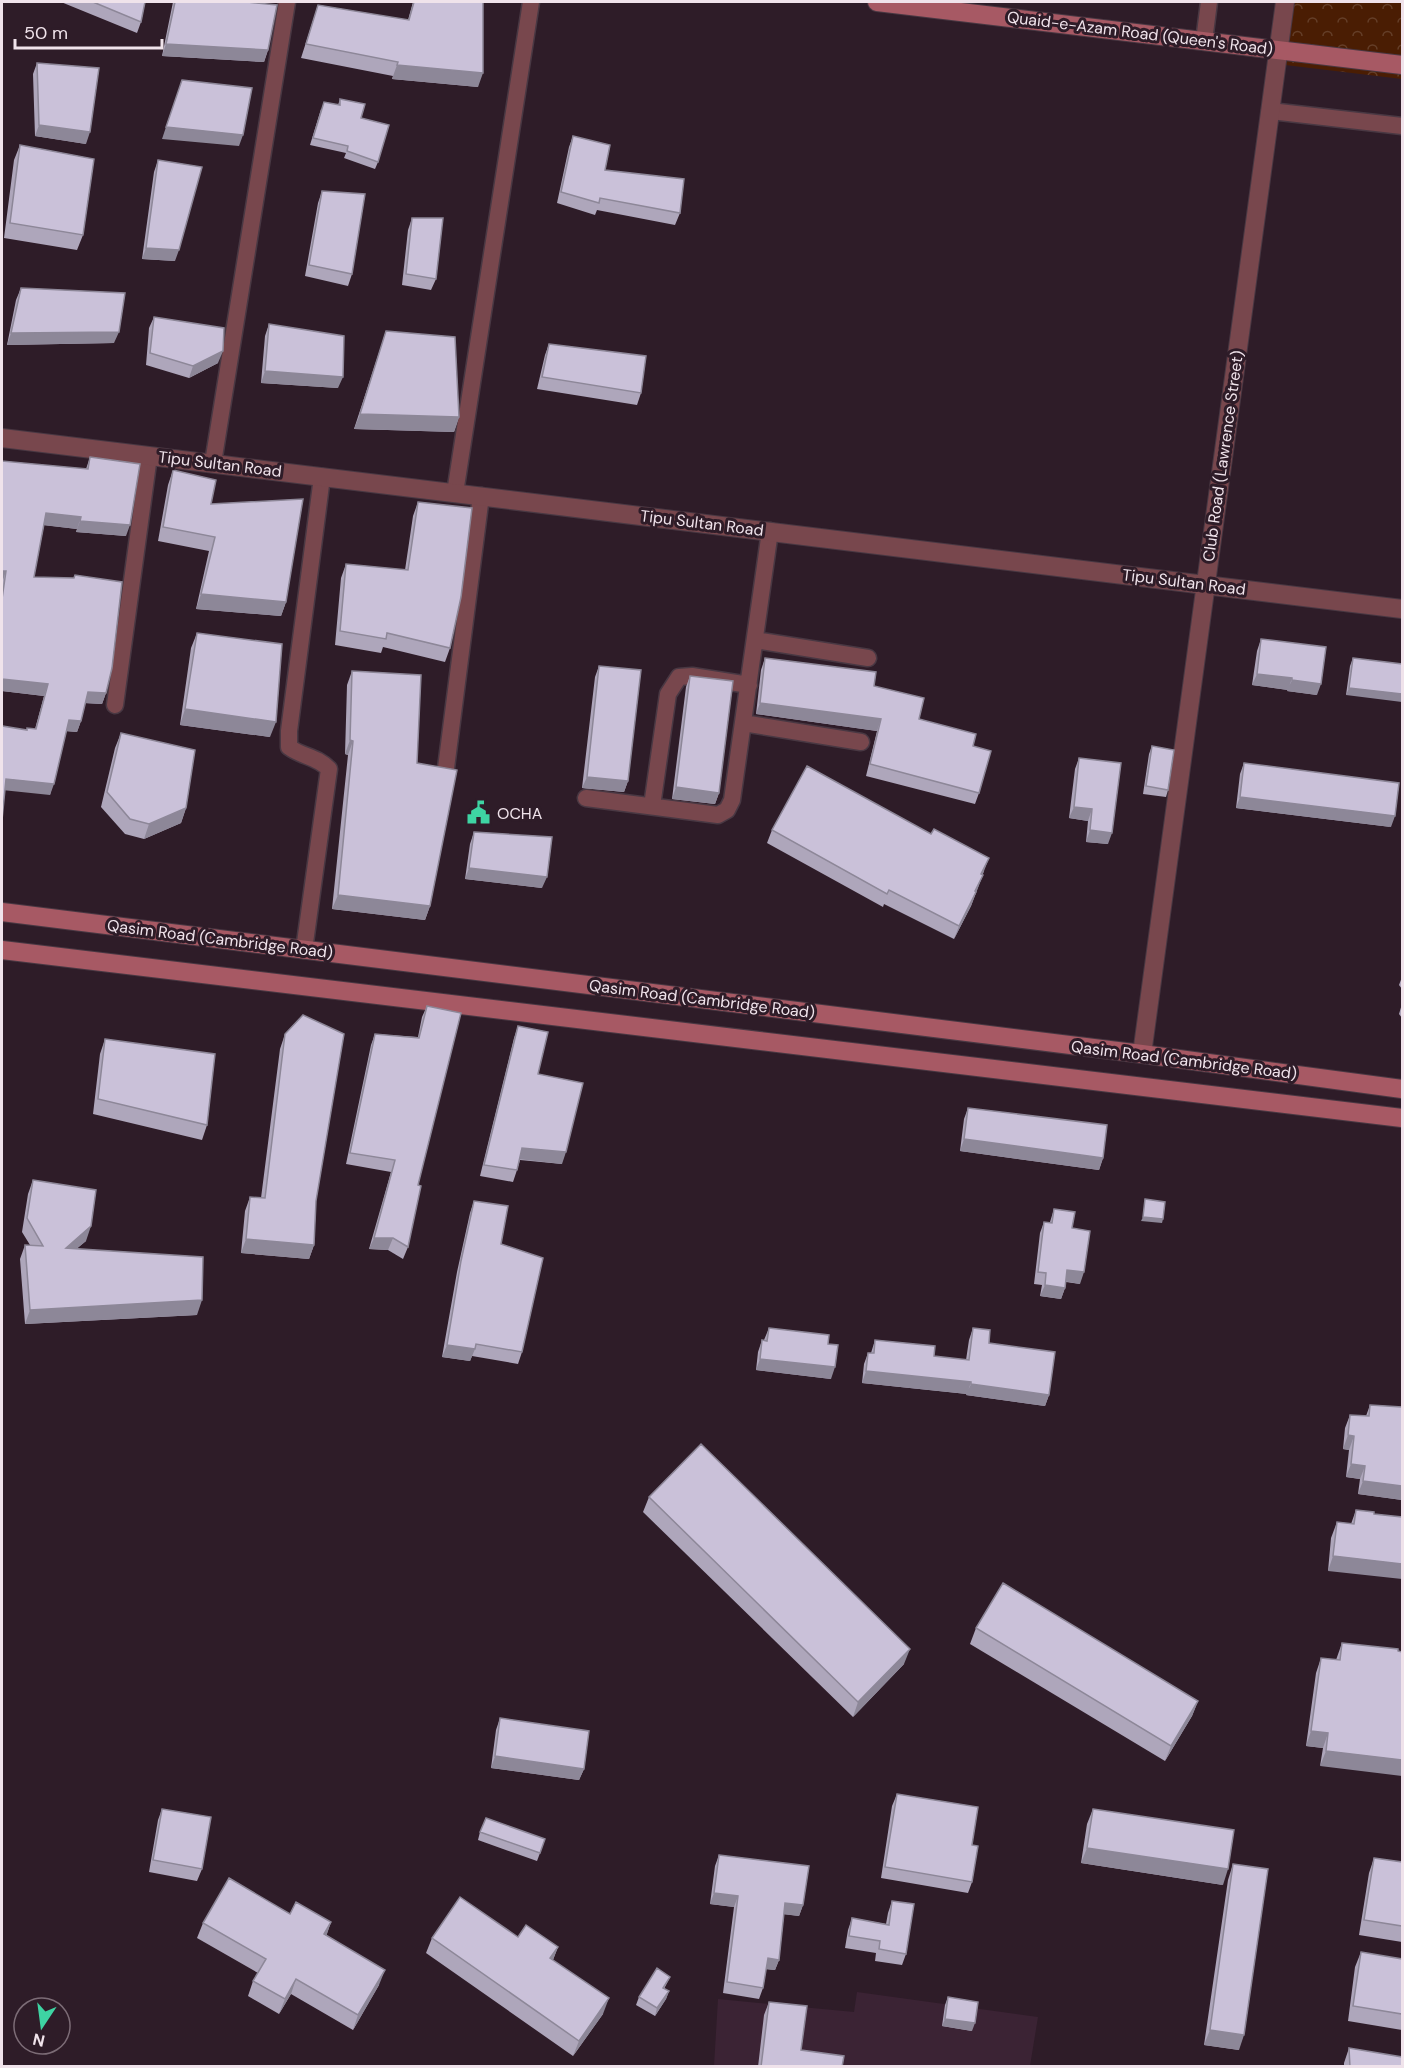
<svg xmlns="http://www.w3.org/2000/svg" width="1404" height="2068" viewBox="0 0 1404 2068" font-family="'DM Sans',sans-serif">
<defs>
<pattern id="park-crowns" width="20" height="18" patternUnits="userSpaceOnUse" patternTransform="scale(1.5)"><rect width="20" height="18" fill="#4a1d03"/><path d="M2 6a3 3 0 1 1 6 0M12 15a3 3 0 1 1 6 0" fill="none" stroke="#643e28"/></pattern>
</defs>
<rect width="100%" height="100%" fill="#2e1c28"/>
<path fill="#3b2334" d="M857,1992L1038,2017L1030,2066H714L718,1999L854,2012Z"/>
<path fill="url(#park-crowns)" d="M1285,2H1402V79L1277,64Z"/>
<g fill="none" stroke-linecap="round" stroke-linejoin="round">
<defs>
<path id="minor" d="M1204,41L1209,2
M1270,111L1402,126
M213,463L287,2
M455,493L531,2
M755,640L868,658
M115,705L149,456
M743,723L861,742
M446,768L481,496
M586,798L718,815L727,810L732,800L770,531
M652,806L668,694L679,677L692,676L749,685
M304,950L329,769C317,756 302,757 289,747V731L322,477"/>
<path id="tertiary" d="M2,438L1402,609
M1142,1054L1285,2"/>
<path id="secondary" d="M877,2L1402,65
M2,912L1142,1054L1402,1089
M2,950L1402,1118"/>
</defs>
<use href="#minor" stroke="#493843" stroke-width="19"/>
<use href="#tertiary" stroke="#493843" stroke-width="20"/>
<use href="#secondary" stroke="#493843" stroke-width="20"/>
<use href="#minor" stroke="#78474d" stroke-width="16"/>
<use href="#tertiary" stroke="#78474d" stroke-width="18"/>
<use href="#secondary" stroke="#a75964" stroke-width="18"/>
</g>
<path fill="#aea6bb" d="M61,2H145L141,22L137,33Z
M173,2H247L268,50L264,62L162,56Z
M413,2H483L478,87L392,79L393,76L301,58L318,5L408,20Z
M37,63L86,144L35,136L33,74Z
M340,99L361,118L378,162L375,169L344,158L346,153L310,145L321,109L338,105Z
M573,136L605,170L680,213L675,225L597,210L595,215L557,203L569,147Z
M20,145L83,235L77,250L4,238L14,160Z
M158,160L175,261L142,259L154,172Z
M322,191L352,274L348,286L305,276L318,203Z
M412,218L436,279L431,290L402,285L408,230Z
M21,288L114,343L7,345L16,300Z
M154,317L218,363L189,378L146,365L149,328Z
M269,324L338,388L261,383L265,336Z
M386,331L459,417L454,432L354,429Z
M549,344L641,393L637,405L537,389L545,355Z
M90,457L126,536L76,532L77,529L44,525L34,577L106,693L102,704L85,703L81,721L77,732L66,731L50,795L2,726L26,730L35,729L44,696L2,691V461L86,469Z
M173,470L211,504L286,602L281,616L196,609L209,551L158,541L168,485Z
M418,502L450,648L445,662L383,647L381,653L335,645L341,578L346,564L405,570L413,516Z
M197,633L270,737L180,725L191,648Z
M1261,639L1317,695L1287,691L1288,690L1252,685L1257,651Z
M765,658L874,686L919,719L979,793L975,804L866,776L877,731L756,714L761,670Z
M1353,658L1402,664L1346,695L1350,666Z
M599,666L628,781L624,792L582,788L595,677Z
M352,671L417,763L430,906L425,920L332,909L348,755L345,754L347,685Z
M690,676L719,793L715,804L672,799L686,687Z
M121,733L186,808L181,823L144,839L125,834L101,807L115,748Z
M1152,746L1168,790L1166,797L1143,794L1149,754Z
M1079,758L1108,844L1086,842L1088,821L1069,818L1075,769Z
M1244,763L1391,827L1236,808L1240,774Z
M772,830L984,871L971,906L954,939L884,904L883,907L767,843Z
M474,832L542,888L465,879L470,844Z
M1402,977V989L1399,985Z
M1402,1004V1018L1399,1014Z
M427,1006L418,1185L408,1247L403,1259L388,1250L369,1249L391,1172L346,1164L371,1045L375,1034L418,1037L422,1017Z
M518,1026L538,1074L562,1164L520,1160L517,1170L513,1182L480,1176L514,1038Z
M285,1034L316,1201L314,1245L309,1259L241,1253L245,1211L250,1197L261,1198L280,1049Z
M105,1039L207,1125L202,1140L93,1114L100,1054Z
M968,1108L1103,1158L1099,1170L960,1151L964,1119Z
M33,1180L86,1241L76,1249L197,1315L25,1324L20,1259L25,1245H30L22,1232L28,1194Z
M474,1201L501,1244L522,1352L518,1364L472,1356L470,1361L442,1357L457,1272L470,1213Z
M1054,1209L1072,1228L1080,1284L1066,1282L1065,1288L1061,1299L1040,1296L1042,1285L1034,1284L1040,1233L1044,1222H1050Z
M769,1328L828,1344L831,1379L756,1370L758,1352L762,1340H764Z
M973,1328L1049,1395L1045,1406L966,1395L967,1394L862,1383L864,1364L868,1353H871L875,1340L934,1356L966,1360L969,1340Z
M1370,1405L1402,1407V1500L1358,1494L1360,1479L1346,1477L1349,1450L1343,1449L1345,1428L1350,1415L1366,1416Z
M649,1497L904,1664L853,1717L643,1512Z
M1356,1510L1374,1514L1328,1571L1331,1538L1337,1522L1351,1524Z
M976,1628L1198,1701L1192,1716L1165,1761L970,1644Z
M1342,1643L1398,1649L1320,1766L1323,1748L1306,1746L1316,1673L1321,1658L1336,1660Z
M500,1718L584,1769L579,1780L491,1768L496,1730Z
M897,1794L972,1845V1882L968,1893L881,1878L892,1806Z
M162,1809L202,1869L197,1881L149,1872L158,1820Z
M1093,1809L1223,1885L1081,1863L1087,1824Z
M480,1832L540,1853L537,1861L478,1840Z
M719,1855L803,1905L799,1916L784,1914L779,1960L775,1970L766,1969L763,1988L759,1999L723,1993L734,1907L710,1904L715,1866Z
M1374,1858L1402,1862V1942L1359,1935L1369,1873Z
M1233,1864L1239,2050L1204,2045L1228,1880Z
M892,1901L906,1954L902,1965L875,1961L876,1953L845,1948L848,1930L852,1918L886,1924L888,1913Z
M290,1914L331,1922L326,1936L379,1985L353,2030L291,1994L279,2014L248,1996L253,1981L258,1973L197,1938L203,1923Z
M518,1937L558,1947L553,1960L603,2014L573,2056L426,1953L432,1938Z
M1361,1952L1402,1959V2030L1348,2021L1355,1967Z
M670,1977L664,1989L669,1991L666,1999L655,2016L636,2005L639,1997Z
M948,1997L972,2031L942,2026L945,2005Z
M769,2002L801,2050L842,2067H758L764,2015Z
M1349,2048L1402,2067H1344V2063Z"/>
<path fill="#8d8798" d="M166,44L268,50L264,62L162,56Z
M397,65L483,73L478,87L392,79Z
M39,125L90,132L86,144L35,136Z
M166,127L243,135L239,146L162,139Z
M146,248L179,250L175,261L142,259Z
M119,332L114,343L7,345L11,333Z
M223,351L218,363L189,378L193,366Z
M265,371L343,377L338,388L261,383Z
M360,414L459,417L454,432L354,429Z
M46,513L81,517L77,529L42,525Z
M80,521L130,525L126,536L76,532Z
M2,571H6L2,583Z
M201,594L286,602L281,616L196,609Z
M1257,674L1292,678L1288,690L1252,685Z
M2,679L48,684L44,696L2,691Z
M1292,680L1321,684L1317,695L1287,691Z
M1349,688L1402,694V702L1346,695Z
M88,692L106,693L102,704L83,703Z
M760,703L881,719L877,731L756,714Z
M185,709L276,722L270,737L180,725Z
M69,720L81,721L77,732L64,731Z
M350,740L353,741L348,755L345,754Z
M587,777L628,781L624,792L582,788Z
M6,779L54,784L50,795L2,790Z
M676,787L719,793L715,804L672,799Z
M1240,797L1395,816L1391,827L1236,808Z
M1074,807L1092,809L1088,821L1069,818Z
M186,808L181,823L144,839L149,824Z
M1090,830L1112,833L1108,844L1086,842Z
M989,858L984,871L976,888L981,874Z
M469,868L547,877L542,888L465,879Z
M983,875L971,906L954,939L959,926Z
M338,895L430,906L425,920L332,909Z
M964,1139L1103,1158L1099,1170L960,1151Z
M522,1148L566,1152L562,1164L518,1159Z
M1143,1217L1163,1219L1162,1223L1141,1221Z
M91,1226L86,1241L61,1262L66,1248Z
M374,1238H393L388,1250L369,1249Z
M246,1239L314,1245L309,1259L241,1253Z
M1067,1270L1084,1272L1080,1284L1063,1281Z
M1045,1285L1065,1288L1061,1299L1040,1296Z
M202,1300L197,1315L25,1324L30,1310Z
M447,1345L475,1349L470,1361L442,1357Z
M760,1359L835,1367L831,1379L756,1370Z
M866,1371L971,1382L967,1394L862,1383Z
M971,1384L1049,1395L1045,1406L966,1395Z
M1348,1435L1354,1436L1349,1450L1343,1449Z
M1351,1464L1365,1466L1360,1479L1346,1477Z
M1363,1481L1402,1486V1500L1358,1494Z
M1333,1556L1402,1564V1579L1328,1571Z
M910,1649L904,1664L853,1717L858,1702Z
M1198,1701L1192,1716L1165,1761L1171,1746Z
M1311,1731L1328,1733L1323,1748L1306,1746Z
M1326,1751L1402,1760V1776L1320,1766Z
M495,1756L584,1769L579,1780L491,1768Z
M1087,1848L1228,1869L1223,1885L1081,1863Z
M714,1893L738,1896L734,1907L710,1904Z
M785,1903L803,1905L799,1916L781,1914Z
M331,1922L326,1937L324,1934Z
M558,1947L552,1962L550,1958Z
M768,1958L779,1960L775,1970L764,1969Z
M385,1970L379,1985L353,2030L358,2015Z
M296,1979L291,1994L279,2014L285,1999Z
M669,1991L666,1999L655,2016L657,2008Z
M609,1998L603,2014L573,2056L579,2041Z
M945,2019L975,2023L972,2031L942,2026Z
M1210,2030L1244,2035L1239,2050L1204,2045Z"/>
<path fill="#cac1d9" stroke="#8d8798" stroke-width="1.5" d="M93,2H145L141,22Z
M175,2H247L277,5L268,50L166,44Z
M414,2H483V73L397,65L398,62L306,44L318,5L409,20Z
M37,63L99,68L90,132L39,125Z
M182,80L252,88L243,135L166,127Z
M340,99L365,104L361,118L389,125L378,162L347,151L348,146L313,138L324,102L340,105Z
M573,136L610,145L605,170L684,179L680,213L600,198L599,203L561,192Z
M20,145L94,159L83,235L10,223Z
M158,160L202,167L179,250L146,248Z
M322,191L365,194L352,274L309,265Z
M412,218H443L436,279L406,274Z
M21,288L125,293L119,332L11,333Z
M154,317L224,328L223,351L193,366L150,353Z
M269,324L344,336L343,377L265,371Z
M386,331L455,337L459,417L360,414Z
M549,344L646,356L641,393L542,377Z
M90,457L140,464L130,525L80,521L81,517L46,513L34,577L74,578L75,575L122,582L112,668L106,693L88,692L81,721L69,720L54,784L6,779L2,820V726L27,730V728L36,729L48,684L2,679V599L6,571H2V461L88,469Z
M173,470L216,480L211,504L303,499L286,602L201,594L215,537L163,527Z
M418,502L472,508L461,597L450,648L387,633L386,639L340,631L346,564L408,570Z
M197,633L282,644L276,722L185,709Z
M1261,639L1326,647L1321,684L1292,680V678L1257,674Z
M765,658L876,672L874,686L924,698L919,719L976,734L973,746L991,751L979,793L870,764L881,719L760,703Z
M1353,658L1402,664V694L1349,688Z
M599,666L641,670L628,781L587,777Z
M352,671L421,675L417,763L457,770L430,906L338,895L353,741L350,740Z
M690,676L733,681L719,793L676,787Z
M121,733L195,750L186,808L149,824L130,819L107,792Z
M1152,746L1174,750L1168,790L1146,786Z
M1079,758L1121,763L1112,833L1090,830L1092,809L1074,807Z
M1244,763L1399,783L1395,816L1240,797Z
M807,766L931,834L934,829L989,858L981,874L983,875L975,891L976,892L959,926L889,890L887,894L772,830Z
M474,832L552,837L547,877L469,868Z
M427,1006L461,1013L418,1185L421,1186L408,1247L393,1238H374L395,1160L350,1153L375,1034L419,1038Z
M303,1015L344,1034L316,1201L314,1245L246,1239L250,1197L265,1198L285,1034Z
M518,1026L548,1032L538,1074L583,1083L566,1152L522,1148L517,1170L484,1165Z
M105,1039L215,1054L207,1125L98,1099Z
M968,1108L1107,1125L1103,1158L964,1139Z
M33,1180L96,1190L91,1226L66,1248L203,1257L202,1300L30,1310L25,1245L43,1246L27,1218Z
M1145,1199L1165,1202L1163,1219L1143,1217Z
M474,1201L508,1206L501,1244L543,1258L522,1352L476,1344L475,1349L447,1345L461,1261Z
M1054,1209L1075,1212L1072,1228L1090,1231L1084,1272L1067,1270L1065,1288L1045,1285L1046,1273L1038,1272L1044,1222L1052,1223Z
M769,1328L829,1335L828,1344L838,1345L835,1367L760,1359L762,1340L767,1341Z
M973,1328L990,1330L989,1343L1055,1352L1049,1395L971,1384V1382L866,1371L868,1353H874L875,1340L935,1346L934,1356L969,1360Z
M1370,1405L1402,1407V1486L1363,1481L1365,1466L1351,1464L1354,1436L1348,1435L1350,1415L1369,1416Z
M701,1444L910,1649L858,1702L649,1497Z
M1356,1510L1374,1512V1514L1402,1517V1564L1333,1556L1337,1522L1354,1524Z
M1003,1583L1198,1701L1171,1746L976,1628Z
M1342,1643L1398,1649V1651L1402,1652V1760L1326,1751L1328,1733L1311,1731L1321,1658L1340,1660Z
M500,1718L589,1731L584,1769L495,1756Z
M897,1794L978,1807L972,1845L978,1846L972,1882L885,1867Z
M162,1809L211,1817L202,1869L153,1860Z
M1093,1809L1234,1830L1228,1869L1087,1848Z
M486,1818L545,1839L540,1853L480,1832Z
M719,1855L809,1866L803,1905L785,1903L779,1960L768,1958L763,1988L727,1982L738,1896L714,1893Z
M1374,1858L1402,1862V1926L1364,1920Z
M1233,1864L1268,1869L1244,2035L1210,2030Z
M229,1878L290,1914L296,1902L331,1922L324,1934L385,1970L358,2015L296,1979L285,1999L253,1981L266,1959L203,1923Z
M460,1897L518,1937L526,1925L558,1947L550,1958L609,1998L579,2041L432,1938Z
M892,1901L914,1904L906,1954L879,1949L880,1941L849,1936L852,1918L889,1925Z
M1361,1952L1402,1959V2014L1353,2006Z
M657,1968L670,1977L663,1988L669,1991L657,2008L639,1997Z
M948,1997L978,2002L975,2023L945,2019Z
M769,2002L807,2006L801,2050L844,2056L842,2067H761Z
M1349,2048L1402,2057V2067H1350Z"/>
<defs>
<symbol id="civic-bare" viewBox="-9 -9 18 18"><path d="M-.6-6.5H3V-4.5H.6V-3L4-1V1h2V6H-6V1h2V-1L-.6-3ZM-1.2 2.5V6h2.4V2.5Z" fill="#3ed4a3" stroke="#2e1c28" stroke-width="2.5" paint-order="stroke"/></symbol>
</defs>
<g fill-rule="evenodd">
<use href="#civic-bare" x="462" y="796" width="33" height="33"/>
</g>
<g text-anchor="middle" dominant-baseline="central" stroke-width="6" stroke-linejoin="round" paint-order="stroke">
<g font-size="16" fill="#f0e3eb" stroke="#2e1c28">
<text transform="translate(1140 33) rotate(7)">Quaid-e-Azam Road (Queen's Road)</text>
<text transform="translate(1223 456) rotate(-82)">Club Road (Lawrence Street)</text>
<text transform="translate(220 464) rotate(7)">Tipu Sultan Road</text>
<text transform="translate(702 523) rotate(7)">Tipu Sultan Road</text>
<text transform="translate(1184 582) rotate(7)">Tipu Sultan Road</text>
<text transform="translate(220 939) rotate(7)">Qasim Road (Cambridge Road)</text>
<text transform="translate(702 999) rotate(7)">Qasim Road (Cambridge Road)</text>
<text transform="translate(1184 1060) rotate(7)">Qasim Road (Cambridge Road)</text>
</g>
<g font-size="16" fill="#f0e3eb" stroke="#2e1c28" text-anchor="start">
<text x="497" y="813">OCHA</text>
</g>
</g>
<rect width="1404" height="2068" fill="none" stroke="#f0e3eb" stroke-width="6"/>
<g transform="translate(42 2026) rotate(193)"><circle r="28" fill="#2e1c28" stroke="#7c6c76" stroke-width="1.5"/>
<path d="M0-4.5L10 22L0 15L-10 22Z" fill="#3ed4a3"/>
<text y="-9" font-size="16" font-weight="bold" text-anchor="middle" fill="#f0e3eb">N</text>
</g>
<path d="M15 39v9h147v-9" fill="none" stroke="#f0e3eb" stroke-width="3"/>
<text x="24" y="39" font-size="18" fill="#f0e3eb" stroke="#2e1c28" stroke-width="4.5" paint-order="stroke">50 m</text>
</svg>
